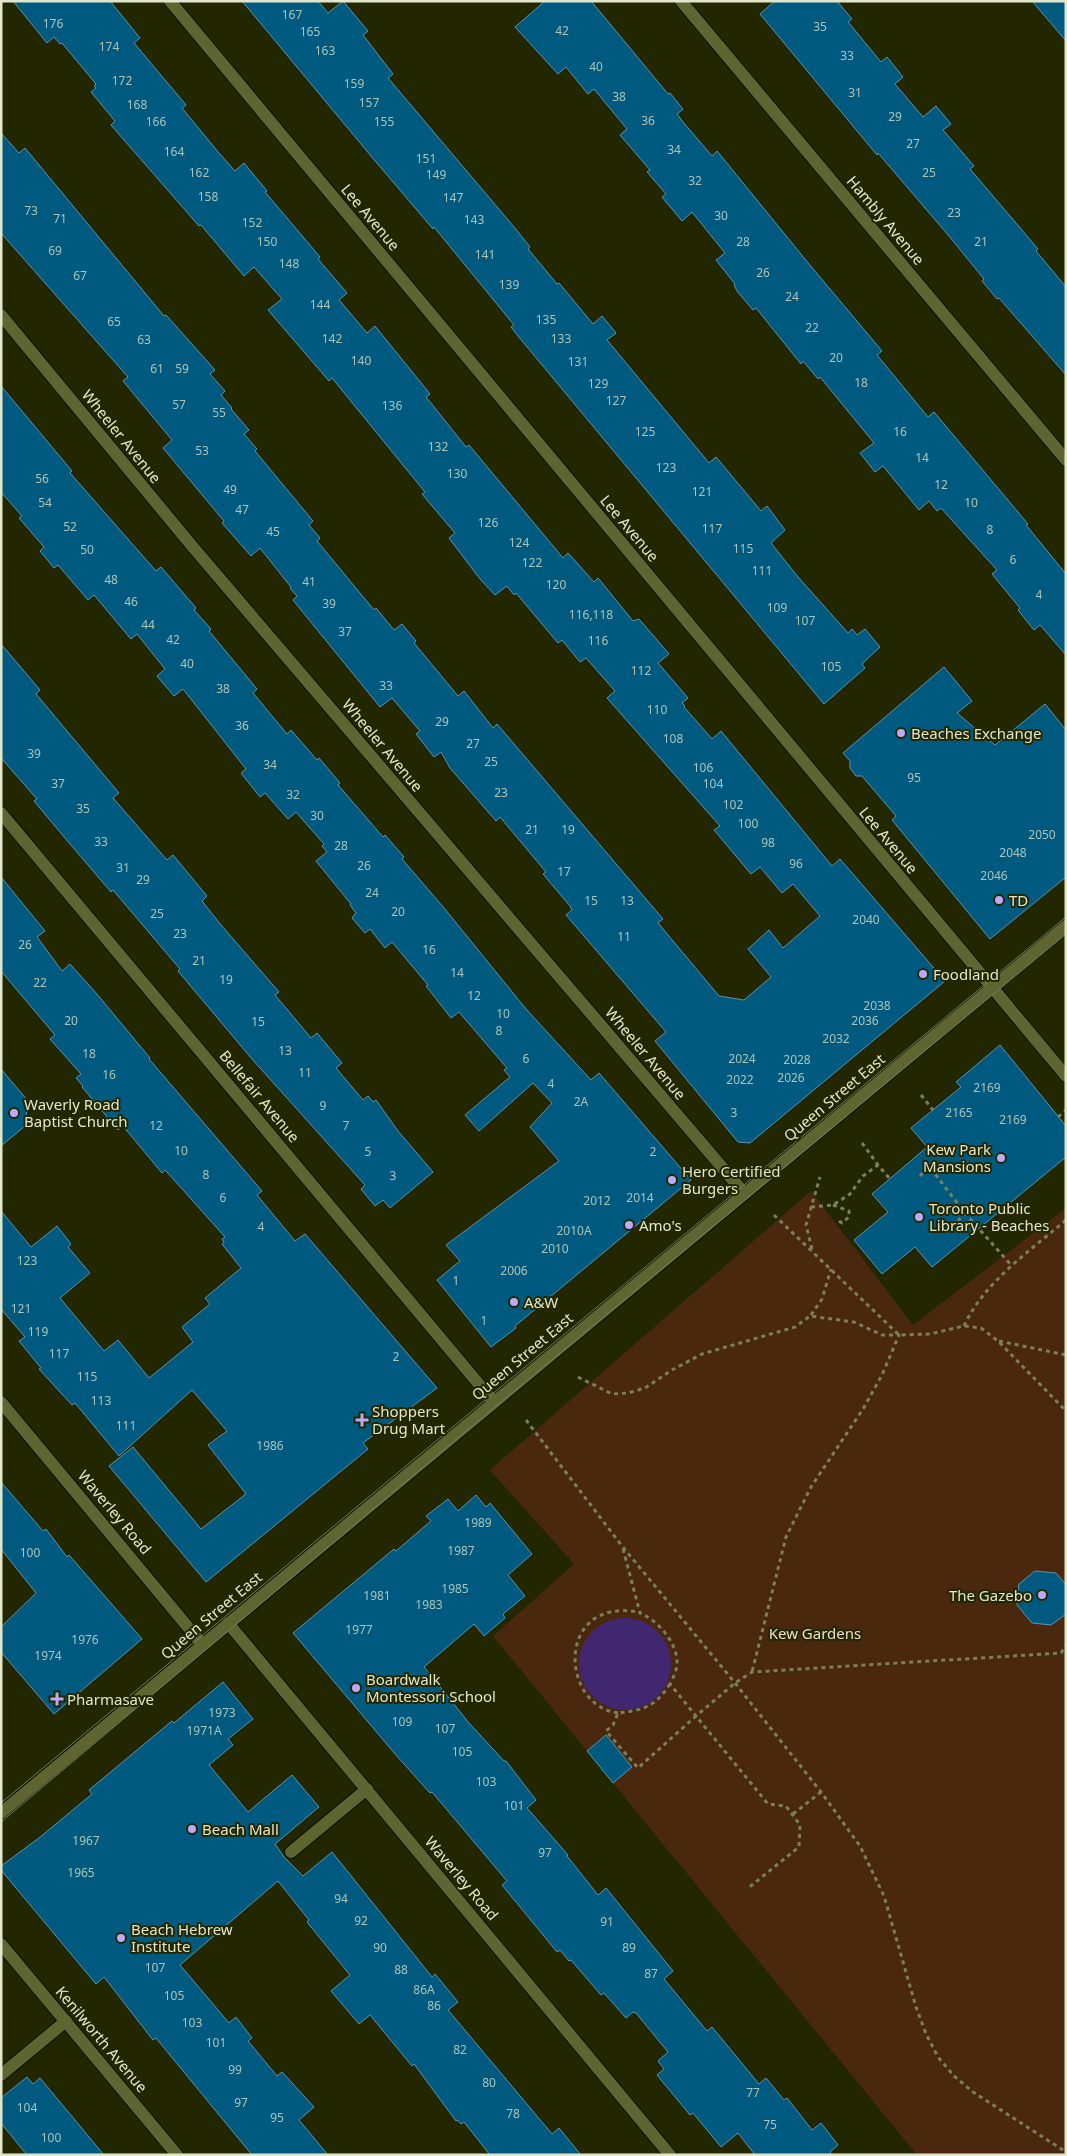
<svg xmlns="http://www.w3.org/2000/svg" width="1067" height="2156" viewBox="0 0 1067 2156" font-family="'Noto Sans',sans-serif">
<rect width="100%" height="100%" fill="#232700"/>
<path fill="#49280e" d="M811,1191L913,1325L1066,1208V2155H917L493,1636L574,1564L490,1470Z"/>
<path fill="#40276f" d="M579 1664a46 46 0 1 1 92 0a46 46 0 1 1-92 0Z"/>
<path fill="#005a7f" stroke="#5c92b1" d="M13,1H110L140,38L134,43L186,105L182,108L219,153L235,171L244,163L267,191L265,192L320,257L318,259L347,293L339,300L367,333L375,326L430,394L426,397L466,447L469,445L563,558L568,553L594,582L598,578L633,621L639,619L669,654L658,663L688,698L682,703L685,706L684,707L712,739L721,731L832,866L840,859L945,981L750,1143L738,1142L655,1041L666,1032L566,915L572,910L570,906L543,874L546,872L500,817L496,821L450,768L441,752L434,757L416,734L420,731L392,698L380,707L293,600L297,596L290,588L291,587L260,548L251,556L222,523L224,521L163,448L172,440L123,381L128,377L1,233V133L19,153L25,148L164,316L166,315L215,370L210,374L225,391L221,395L232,408L231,409L249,430L244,434L257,449L255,451L313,521L309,525L320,538L317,541L374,610L376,608L394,630L402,624L416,641L414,643L458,696L464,691L493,728L497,724L663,919L658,923L719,996L744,1000L771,977L748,949L769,930L783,948L820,916L793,884L782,893L760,867L751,874L714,830L720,826L607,698L615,691L586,658L580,662L562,640L558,643L516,593L514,595L507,586L495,595L480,579L449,538L455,533L422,494L425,492L332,378L329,381L268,310L282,299L254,267L244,276L201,225L199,226L111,125L115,121L91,92L96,88L94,86L96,84L62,43L60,44L54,37L47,43Z
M242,1H318L328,13L343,1L368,31L363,35L393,74L388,78L514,227L530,247L528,249L557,284L559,283L593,324L602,316L616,333L607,340L709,463L716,457L761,511L767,506L785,530L771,543L798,577L848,633L852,629L857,635L865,629L880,647L862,664L865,668L824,704L518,336L511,327L514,325L434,227L433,229L371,156Z
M545,1H591L668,94L670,93L683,109L677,114L683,122L712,156L717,151L809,264L882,351L877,355L928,417L934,412L1028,524L1026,525L1066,574V655L1040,625L1034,630L1018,610L1020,608L992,574L997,570L941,508L937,511L929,501L919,510L883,466L875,472L860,453L874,443L820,377L818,379L803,361L801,364L756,308L753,310L737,291L734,285L735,284L716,260L725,253L692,212L682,221L662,197L666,194L647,172L650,170L620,135L627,129L594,89L588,94L566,67L558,74L515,27Z
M775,1H837L852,19L848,22L881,62L887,57L903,77L895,84L923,117L936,106L951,124L943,130L974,166L970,169L1038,249L1036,251L1066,287V375L999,298L997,299L982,281L984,279L949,236L878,153L877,155L760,14Z
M1032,1H1066V41Z
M1,386L72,471L70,473L156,571L161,567L196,608L194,610L211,629L209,631L257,689L253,693L287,734L291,730L317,760L319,758L340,783L338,785L383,837L385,835L404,857L402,859L444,908L526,1009L591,1080L599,1073L691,1180L515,1326L516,1328L491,1347L437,1280L460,1261L446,1245L559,1161L530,1127L552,1103L533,1083L479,1131L465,1115L510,1077L504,1070L507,1068L459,1012L451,1018L426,986L428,985L392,942L385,948L370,929L365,933L352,918L356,913L350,905L351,904L316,861L327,852L322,846L324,844L296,812L288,819L265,793L260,797L241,773L246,769L183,689L174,696L157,676L165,669L137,634L131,639L94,595L88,600L58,565L54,568L40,551L44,547L19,518L22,516L1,492Z
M1,644L40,690L36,694L119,793L113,798L167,860L173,855L207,896L202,901L221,925L279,992L275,995L311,1038L317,1033L342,1063L336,1068L363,1100L368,1096L373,1102L376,1100L398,1131L433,1172L390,1208L383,1200L375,1206L361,1189L365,1185L252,1059L178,971L180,969L113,890L111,892L65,838L34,801L37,799L1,758Z
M944,667L972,701L957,713L995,745L1045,704L1066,730V877L990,939L892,820L896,816L862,776H856L850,768V761L843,753Z
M1,877L45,931L37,937L62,971L70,964L96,993L150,1058L149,1059L262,1191L257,1195L295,1241L305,1234L437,1388L363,1443L368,1449L206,1582L109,1466L133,1447L201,1529L246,1494L208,1445L227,1431L192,1390L119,1456L75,1403L72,1405L39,1369L41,1368L19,1341L25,1337L1,1309V1211L31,1247L57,1226L71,1244L68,1247L90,1273L60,1298L104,1351L118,1340L149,1378L193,1342L182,1327L210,1304L205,1298L241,1268L222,1244L224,1242L222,1239L225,1237L184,1191L165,1170L162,1173L123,1126L118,1130L82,1087L83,1086L76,1078L81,1074L50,1039L55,1035L1,971Z
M1000,1045L1066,1126V1157L932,1267L915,1247L882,1274L854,1240L888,1212L872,1194L927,1147L911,1128L961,1087L956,1082Z
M1,1069L28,1101L25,1126L1,1146Z
M1,1482L43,1531L46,1529L67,1557L69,1555L142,1639L54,1714L1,1652V1627L36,1593L1,1549Z
M476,1495L486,1507L490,1503L532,1554L508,1575L525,1596L503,1614L505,1618L484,1636L474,1624L424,1667L469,1723L504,1761H506L536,1800L527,1808L568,1855L567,1856L598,1895L606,1888L673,1971L664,1979L707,2031L712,2027L759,2084L766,2078L784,2100L787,2098L812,2130L821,2123L838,2145L830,2152L832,2155H755L738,2133L721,2147L693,2113L690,2115L657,2075L664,2069L658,2061L668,2052L636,2013L633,2012L626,2018L604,1993L601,1995L571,1960L569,1961L560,1950L557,1952L502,1885L507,1881L432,1792L430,1793L396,1755L293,1633L394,1549L396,1551L431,1521L426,1516L448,1499L458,1511Z
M1035,1571L1056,1573L1066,1585V1614L1051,1625L1032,1623L1017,1605L1019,1584Z
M223,1682L253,1719L228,1739L233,1745L209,1765L248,1812L292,1775L319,1807L275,1844L284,1857L303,1876L332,1852L432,1977L435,1974L458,2002L448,2010L552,2134L559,2128L581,2155H490L464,2122L461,2124L458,2120L456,2121L414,2064L412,2066L370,2015L359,2024L331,1991L350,1975L307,1922L309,1920L278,1881L180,1965L229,2023L236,2017L252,2038L248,2041L277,2076L282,2072L314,2107L299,2120L328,2155H252L156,2038L153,2040L104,1977L96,1984L1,1870V1866L39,1838L92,1794L89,1790L172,1721L174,1723Z
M606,1735L632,1767L613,1783L587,1751Z
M27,2077L33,2084L40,2078L104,2155H27L1,2123V2098Z"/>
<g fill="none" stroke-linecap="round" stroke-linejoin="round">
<defs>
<path id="service" d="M291,1852L367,1789
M1,2075L66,2021"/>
<path id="minor" d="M170,1L1066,1076
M681,1L1066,460
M1,315L192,546L744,1193
M1,813L493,1401
M1,1402L202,1644
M228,1623L670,2155
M1,1944L177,2155"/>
<path id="secondary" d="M1,1813L1066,926"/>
</defs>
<use href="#service" stroke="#0d0f00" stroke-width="14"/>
<use href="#minor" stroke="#0d0f00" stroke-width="14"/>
<use href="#secondary" stroke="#0d0f00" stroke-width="14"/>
<path stroke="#7b7f5d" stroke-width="3" stroke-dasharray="4 4" stroke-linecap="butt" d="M921,1095L933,1110
M1058,1117L1066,1110
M862,1143L878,1165
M920,1176L929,1166L965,1213L1012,1266
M833,1205L849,1211V1217L842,1223L839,1221
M811,1207L833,1205L850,1194L863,1176L878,1165L890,1179
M774,1215L899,1335L930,1334L964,1326L981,1328L998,1341L1066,1411
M958,1221L965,1213
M812,1249L806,1225L820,1177
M811,1315L822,1299L831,1269
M964,1326C984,1282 1030,1251 1066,1220
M999,1341L1066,1355
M578,1377L612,1394L628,1393L645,1388L672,1370L702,1354L795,1327L810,1316L854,1322L882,1335H899L882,1375L863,1409L811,1487L786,1537L752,1672
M526,1420L622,1546L735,1683L821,1792L860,1846L884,1896L916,2007L926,2034L938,2057L954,2076L973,2092L1066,2152
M623,1549L640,1613C657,1620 676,1641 677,1661C678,1668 673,1678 670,1684L696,1716L735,1683L752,1672L1061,1653L1066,1645
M670,1684C655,1707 644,1710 618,1713L613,1725L606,1731L638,1768L696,1716L768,1804L786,1806L800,1825L799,1847L747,1889
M618,1713C560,1706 555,1597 639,1612
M793,1814L821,1792"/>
<use href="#service" stroke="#5e6531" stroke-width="12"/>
<use href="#minor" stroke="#5e6531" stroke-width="12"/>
<use href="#secondary" stroke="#5e6531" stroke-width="12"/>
<path stroke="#7a7e5c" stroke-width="1" d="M1,1803L1066,917
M1,1822L477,1422L1066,934"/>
</g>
<g fill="#bda9f5" stroke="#232700" stroke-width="2">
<circle cx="901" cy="733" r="5"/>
<circle cx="999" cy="900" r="5"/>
<circle cx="923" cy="974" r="5"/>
<circle cx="14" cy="1113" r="5"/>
<circle cx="1001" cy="1158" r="5"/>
<circle cx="672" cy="1180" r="5"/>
<circle cx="919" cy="1217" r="5"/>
<circle cx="629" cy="1225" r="5"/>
<circle cx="514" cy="1302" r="5"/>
<path d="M359.5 1412.5h5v5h5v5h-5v5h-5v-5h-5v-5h5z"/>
<circle cx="1042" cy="1595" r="5"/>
<circle cx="356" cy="1688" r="5"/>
<path d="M54.5 1691.5h5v5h5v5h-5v5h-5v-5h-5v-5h5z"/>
<circle cx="192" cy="1829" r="5"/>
<circle cx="121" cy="1938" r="5"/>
</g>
<g text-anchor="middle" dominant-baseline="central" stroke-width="4" stroke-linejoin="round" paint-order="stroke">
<g font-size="12" fill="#aac4b8">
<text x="292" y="14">167</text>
<text x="53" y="23">176</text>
<text x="820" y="26">35</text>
<text x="562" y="30">42</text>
<text x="310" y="31">165</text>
<text x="109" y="46">174</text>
<text x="325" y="50">163</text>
<text x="847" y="55">33</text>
<text x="596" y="66">40</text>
<text x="122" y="80">172</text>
<text x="354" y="83">159</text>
<text x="855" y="92">31</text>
<text x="619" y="96">38</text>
<text x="369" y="102">157</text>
<text x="137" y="104">168</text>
<text x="895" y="116">29</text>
<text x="648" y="120">36</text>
<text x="156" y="121">166</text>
<text x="384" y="121">155</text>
<text x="913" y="143">27</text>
<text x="674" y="149">34</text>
<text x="174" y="151">164</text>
<text x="426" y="158">151</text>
<text x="199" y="172">162</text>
<text x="929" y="172">25</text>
<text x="436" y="174">149</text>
<text x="695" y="180">32</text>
<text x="208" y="196">158</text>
<text x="453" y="197">147</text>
<text x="31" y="210">73</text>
<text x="954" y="212">23</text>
<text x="721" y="215">30</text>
<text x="60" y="218">71</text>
<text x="474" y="219">143</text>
<text x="252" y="222">152</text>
<text x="267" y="241">150</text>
<text x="743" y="241">28</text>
<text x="981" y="241">21</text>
<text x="55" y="250">69</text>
<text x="485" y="254">141</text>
<text x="289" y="263">148</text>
<text x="763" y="272">26</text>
<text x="80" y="275">67</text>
<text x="509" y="284">139</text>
<text x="792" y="296">24</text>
<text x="320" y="304">144</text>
<text x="546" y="319">135</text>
<text x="114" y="321">65</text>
<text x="812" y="327">22</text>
<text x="332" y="338">142</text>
<text x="561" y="338">133</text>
<text x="144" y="339">63</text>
<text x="836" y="357">20</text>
<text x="361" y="360">140</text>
<text x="578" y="361">131</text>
<text x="157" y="368">61</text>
<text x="182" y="368">59</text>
<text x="861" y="382">18</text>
<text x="598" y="383">129</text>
<text x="616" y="400">127</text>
<text x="179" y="404">57</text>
<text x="392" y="405">136</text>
<text x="219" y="412">55</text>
<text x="645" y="431">125</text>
<text x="900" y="431">16</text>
<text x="438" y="446">132</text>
<text x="202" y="450">53</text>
<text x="922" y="457">14</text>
<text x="666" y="467">123</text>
<text x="457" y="473">130</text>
<text x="42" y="478">56</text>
<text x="941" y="484">12</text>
<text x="230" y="489">49</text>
<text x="702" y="491">121</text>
<text x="45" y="502">54</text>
<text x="971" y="502">10</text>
<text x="242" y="509">47</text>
<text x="488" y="522">126</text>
<text x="70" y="526">52</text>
<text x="712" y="528">117</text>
<text x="990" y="529">8</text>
<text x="273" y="531">45</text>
<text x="519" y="542">124</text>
<text x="743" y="548">115</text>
<text x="87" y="549">50</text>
<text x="1013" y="559">6</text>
<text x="532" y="562">122</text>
<text x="762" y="570">111</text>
<text x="111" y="579">48</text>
<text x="309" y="581">41</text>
<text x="556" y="584">120</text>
<text x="1039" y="594">4</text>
<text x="131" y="601">46</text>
<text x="329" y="603">39</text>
<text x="777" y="607">109</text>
<text x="591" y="614">116,118</text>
<text x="805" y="620">107</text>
<text x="148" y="624">44</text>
<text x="345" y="631">37</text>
<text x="173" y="639">42</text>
<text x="598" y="640">116</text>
<text x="187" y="663">40</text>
<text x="831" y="666">105</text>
<text x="641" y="670">112</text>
<text x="386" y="685">33</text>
<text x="223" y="688">38</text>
<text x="657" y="709">110</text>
<text x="442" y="721">29</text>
<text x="242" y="725">36</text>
<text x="673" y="738">108</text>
<text x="473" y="743">27</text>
<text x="34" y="753">39</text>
<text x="491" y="761">25</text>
<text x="270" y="764">34</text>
<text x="703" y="767">106</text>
<text x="914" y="777">95</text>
<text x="58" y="783">37</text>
<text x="713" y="783">104</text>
<text x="501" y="792">23</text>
<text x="293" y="794">32</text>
<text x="733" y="804">102</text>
<text x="83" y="808">35</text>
<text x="317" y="815">30</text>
<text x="748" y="823">100</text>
<text x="532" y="829">21</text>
<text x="568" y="829">19</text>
<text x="1042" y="834">2050</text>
<text x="101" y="841">33</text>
<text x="768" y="842">98</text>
<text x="341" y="845">28</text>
<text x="1013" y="852">2048</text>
<text x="796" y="863">96</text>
<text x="364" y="865">26</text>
<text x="123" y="867">31</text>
<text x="564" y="871">17</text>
<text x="994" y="875">2046</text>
<text x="143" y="879">29</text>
<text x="372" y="892">24</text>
<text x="591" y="900">15</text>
<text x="627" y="900">13</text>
<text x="398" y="911">20</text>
<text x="157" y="913">25</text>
<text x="866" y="919">2040</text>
<text x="180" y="933">23</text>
<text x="624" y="936">11</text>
<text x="25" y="944">26</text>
<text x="429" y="949">16</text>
<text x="199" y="960">21</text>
<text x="457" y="972">14</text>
<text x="226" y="979">19</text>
<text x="40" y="982">22</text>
<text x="474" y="995">12</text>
<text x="877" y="1005">2038</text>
<text x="503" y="1013">10</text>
<text x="71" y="1020">20</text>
<text x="865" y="1020">2036</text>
<text x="258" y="1021">15</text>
<text x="499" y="1030">8</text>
<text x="836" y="1038">2032</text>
<text x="285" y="1050">13</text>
<text x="89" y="1053">18</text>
<text x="526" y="1058">6</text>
<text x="742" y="1058">2024</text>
<text x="797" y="1059">2028</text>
<text x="305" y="1072">11</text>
<text x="109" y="1074">16</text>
<text x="791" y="1077">2026</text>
<text x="740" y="1079">2022</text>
<text x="551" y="1083">4</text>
<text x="987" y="1087">2169</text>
<text x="581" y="1101">2A</text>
<text x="323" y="1105">9</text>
<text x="734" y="1112">3</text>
<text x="959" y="1112">2165</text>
<text x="1013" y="1119">2169</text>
<text x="156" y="1125">12</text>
<text x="346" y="1125">7</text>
<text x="181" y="1150">10</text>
<text x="368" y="1151">5</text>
<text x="653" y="1151">2</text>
<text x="206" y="1174">8</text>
<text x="393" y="1175">3</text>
<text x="223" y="1197">6</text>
<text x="640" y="1197">2014</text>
<text x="597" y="1200">2012</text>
<text x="261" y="1226">4</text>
<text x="574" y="1230">2010A</text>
<text x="555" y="1248">2010</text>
<text x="27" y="1260">123</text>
<text x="514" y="1270">2006</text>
<text x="456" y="1280">1</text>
<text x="21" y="1308">121</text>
<text x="484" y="1320">1</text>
<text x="38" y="1331">119</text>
<text x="59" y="1353">117</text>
<text x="396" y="1356">2</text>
<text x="87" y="1376">115</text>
<text x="101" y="1400">113</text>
<text x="126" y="1425">111</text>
<text x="270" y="1445">1986</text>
<text x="478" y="1522">1989</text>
<text x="461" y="1550">1987</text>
<text x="30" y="1552">100</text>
<text x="455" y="1588">1985</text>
<text x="377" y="1595">1981</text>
<text x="429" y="1604">1983</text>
<text x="359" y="1629">1977</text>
<text x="85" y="1639">1976</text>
<text x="48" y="1655">1974</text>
<text x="222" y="1712">1973</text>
<text x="402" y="1721">109</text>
<text x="445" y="1728">107</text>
<text x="204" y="1730">1971A</text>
<text x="462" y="1751">105</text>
<text x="486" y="1781">103</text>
<text x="514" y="1805">101</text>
<text x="86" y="1840">1967</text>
<text x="545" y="1852">97</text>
<text x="81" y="1872">1965</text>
<text x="341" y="1898">94</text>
<text x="361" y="1920">92</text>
<text x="607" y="1921">91</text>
<text x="380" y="1947">90</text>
<text x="629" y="1947">89</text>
<text x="155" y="1967">107</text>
<text x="401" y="1969">88</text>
<text x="651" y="1973">87</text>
<text x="424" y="1989">86A</text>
<text x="174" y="1995">105</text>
<text x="434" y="2005">86</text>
<text x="192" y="2022">103</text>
<text x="216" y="2042">101</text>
<text x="460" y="2049">82</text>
<text x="235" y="2069">99</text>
<text x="489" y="2082">80</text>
<text x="753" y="2092">77</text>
<text x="241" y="2102">97</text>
<text x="27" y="2107">104</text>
<text x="513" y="2113">78</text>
<text x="277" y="2117">95</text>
<text x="770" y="2124">75</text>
<text x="51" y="2137">100</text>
</g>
<g font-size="15" fill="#e2e7cb" stroke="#232700">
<text transform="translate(371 217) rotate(50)">Lee Avenue</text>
<text transform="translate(886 220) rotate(50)">Hambly Avenue</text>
<text transform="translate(122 436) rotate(51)">Wheeler Avenue</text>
<text transform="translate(630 528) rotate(50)">Lee Avenue</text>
<text transform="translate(383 745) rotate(50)">Wheeler Avenue</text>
<text transform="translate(889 840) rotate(50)">Lee Avenue</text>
<text transform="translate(646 1053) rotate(50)">Wheeler Avenue</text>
<text transform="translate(260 1096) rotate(50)">Bellefair Avenue</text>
<text transform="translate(834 1097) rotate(-40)">Queen Street East</text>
<text transform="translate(522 1356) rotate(-40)">Queen Street East</text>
<text transform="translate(115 1512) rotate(50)">Waverley Road</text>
<text transform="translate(211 1615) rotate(-40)">Queen Street East</text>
<text transform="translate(462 1878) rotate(50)">Waverley Road</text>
<text transform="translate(102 2039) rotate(50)">Kenilworth Avenue</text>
</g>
<g font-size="15" fill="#e2e7cb" stroke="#232700" text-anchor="start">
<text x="911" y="733">Beaches Exchange</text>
<text x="1009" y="900">TD</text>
<text x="933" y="974">Foodland</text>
<text x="24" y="1104">Waverly Road<tspan x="24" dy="17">Baptist Church</tspan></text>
<text x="991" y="1149" text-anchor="end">Kew Park<tspan x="991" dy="17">Mansions</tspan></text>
<text x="682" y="1171">Hero Certified<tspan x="682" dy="17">Burgers</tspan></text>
<text x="929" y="1208">Toronto Public<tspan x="929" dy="17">Library - Beaches</tspan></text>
<text x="639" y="1225">Amo's</text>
<text x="524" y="1302">A&amp;W</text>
<text x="372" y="1411">Shoppers<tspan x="372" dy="17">Drug Mart</tspan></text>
<text x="1032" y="1595" text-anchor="end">The Gazebo</text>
<text x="366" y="1679">Boardwalk<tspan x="366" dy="17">Montessori School</tspan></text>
<text x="67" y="1699">Pharmasave</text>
<text x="202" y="1829">Beach Mall</text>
<text x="131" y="1929">Beach Hebrew<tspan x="131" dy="17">Institute</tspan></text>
</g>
<g font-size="15" fill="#f0dbcd" stroke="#232700">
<text x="815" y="1633">Kew Gardens</text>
</g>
</g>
<rect width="1067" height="2156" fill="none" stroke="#e2e7cb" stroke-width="5"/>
</svg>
